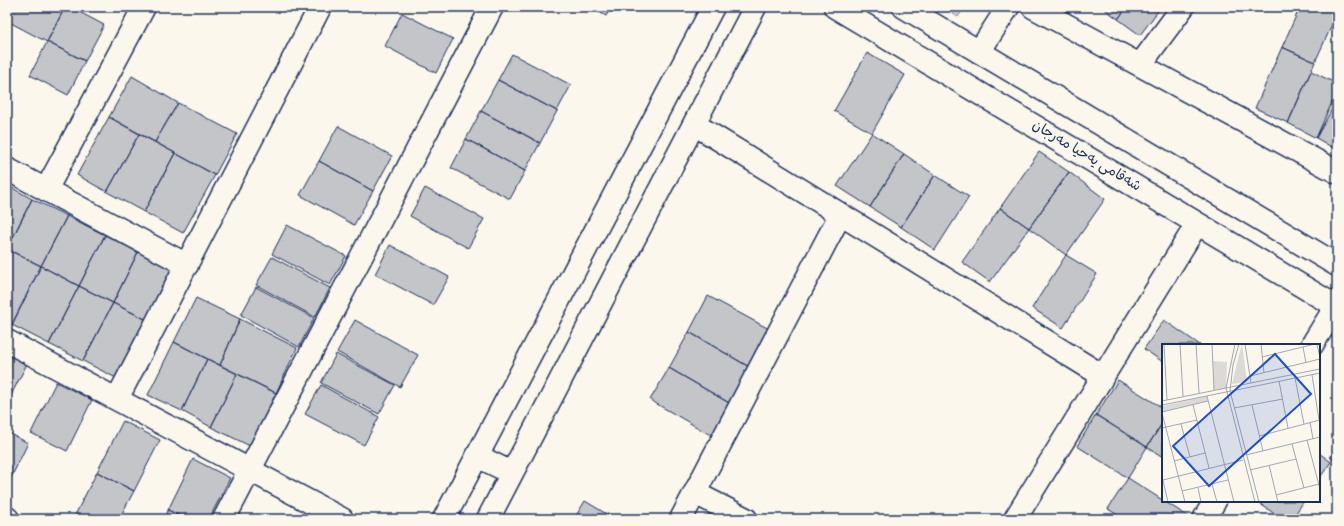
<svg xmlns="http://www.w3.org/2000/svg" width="1344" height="526" viewBox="0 0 1344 526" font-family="'Gochi Hand','Playpen Sans Arabic',sans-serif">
<defs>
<pattern id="green-dots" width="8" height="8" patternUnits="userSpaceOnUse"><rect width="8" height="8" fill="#dadad7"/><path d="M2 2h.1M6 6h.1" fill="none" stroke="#babbbb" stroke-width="1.8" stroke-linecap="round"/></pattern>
</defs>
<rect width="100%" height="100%" fill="#fbf7ec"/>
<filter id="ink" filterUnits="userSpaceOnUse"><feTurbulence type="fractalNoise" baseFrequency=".025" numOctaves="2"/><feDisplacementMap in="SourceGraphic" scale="8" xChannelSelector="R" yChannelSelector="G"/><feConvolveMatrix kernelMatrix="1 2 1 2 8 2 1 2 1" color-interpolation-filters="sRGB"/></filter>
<g filter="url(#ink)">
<path fill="url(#green-dots)" stroke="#7a849a" d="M943,7H965L958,17Z"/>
<path fill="#c3c5c9" stroke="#1b2f5e" d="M7,7H65L47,42L7,21Z
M65,7H70L104,25L85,61L47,42Z
M590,7H611L606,16Z
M1102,7H1127L1118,19Z
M1127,7H1161L1140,35L1118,19Z
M1300,7L1337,8V14L1315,62L1282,47Z
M402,13L453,39L436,73L385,46Z
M47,42L85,61L68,95L30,75Z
M1282,47L1315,62L1288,123L1255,108Z
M867,53L905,75L872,133L834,111Z
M512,54L571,85L557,111L498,80Z
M1311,71L1337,84V91L1316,138L1288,123Z
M132,76L178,103L155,142L109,117Z
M498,80L557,111L540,143L481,111Z
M1337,100V150L1316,138Z
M178,103L237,134L215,175L155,142Z
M481,111L540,143L525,171L466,139Z
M109,117L139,134L107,192L77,175Z
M338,126L392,156L373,191L319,161Z
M872,133L904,154L870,207L837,186Z
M139,134L175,153L144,212L107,192Z
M466,139L525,171L510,199L451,168Z
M1039,152L1069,172L1029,228L1000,208Z
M175,153L215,175L183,233L144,212Z
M904,154L935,175L901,227L870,207Z
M319,161L373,191L354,225L300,195Z
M1069,172L1105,199L1066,255L1029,228Z
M935,175L969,197L935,250L901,227Z
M7,185L32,199L7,249Z
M425,188L484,219L468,248L410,216Z
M32,199L67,216L41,266L7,249Z
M1000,208L1029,228L990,282L962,262Z
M67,216L105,235L79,286L41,266Z
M287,225L346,256L330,285L272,254Z
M105,235L138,252L113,303L79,286Z
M390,245L449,277L433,305L375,274Z
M7,249L41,266L10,328L7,327Z
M138,252L175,271L149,321L113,303Z
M1066,255L1097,274L1063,328L1032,308Z
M272,257L330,288L315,317L256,285Z
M41,266L79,286L49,344L12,325Z
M79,286L113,303L83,361L49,344Z
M256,287L314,318L299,347L241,315Z
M708,296L769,329L751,368L689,332Z
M196,298L240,319L220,365L174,342Z
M113,303L149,321L120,380L83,361Z
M240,319L297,348L276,393L220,365Z
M355,320L418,355L400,387L337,352Z
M1164,320L1200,345H1163V362L1144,349Z
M689,332L751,368L731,404L669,368Z
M174,342L207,359L182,411L148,395Z
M7,352L28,362L7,403Z
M336,354L395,385L379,414L321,383Z
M207,359L237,374L211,427L182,411Z
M669,368L731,404L714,437L650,400Z
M237,374L276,393L250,446L211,427Z
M1118,380L1163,408V422L1147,447L1096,415Z
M56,382L92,400L67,451L31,433Z
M321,385L379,417L364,445L305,414Z
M1096,415L1147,447L1128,478L1077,446Z
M123,421L160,440L134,491L97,472Z
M1163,422V457L1147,447Z
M7,432L28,443L7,486Z
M1337,448V462L1330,457Z
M1319,453L1331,462L1319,479Z
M193,459L230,478L209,519H186L168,510Z
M97,472L134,491L119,519H73Z
M1128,478L1189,517L1187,519H1124L1108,509Z
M585,501L615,519H574Z
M1256,501H1304L1292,519H1282Z
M168,510L186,519H163Z
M713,513L725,519H710Z"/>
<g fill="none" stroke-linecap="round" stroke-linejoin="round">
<defs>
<path id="minor" d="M835,7L1337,307
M904,7L1337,265
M1033,7L1337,172
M979,52L1008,7
M1140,65L1183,7
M694,124L1103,376
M7,169L187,265
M46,190L144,7
M7,341L342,519
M1312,345L1336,306
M117,399L320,7
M477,456L512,473
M695,493L746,519
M7,518L8,519
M224,519L492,7
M444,519L713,7
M488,519L755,7
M681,519L840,215
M1015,519L1197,224
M1204,519L1215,501"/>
</defs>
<use href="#minor" stroke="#1b2f5e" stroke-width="25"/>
<use href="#minor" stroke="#fbf7ec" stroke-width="22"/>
</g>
</g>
<g text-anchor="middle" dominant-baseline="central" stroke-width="4" stroke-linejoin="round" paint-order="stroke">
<g font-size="14" fill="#1b2f5e" stroke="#fbf7ec">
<text transform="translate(1086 157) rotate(31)">شەقامی یەحیا مەرجان</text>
</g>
</g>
<g transform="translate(1162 344)">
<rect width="158" height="158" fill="#fbf7ec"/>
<path d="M80,0L85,38L70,40L77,11ZM51,17L65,18L64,44L52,46ZM45,52L46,57L0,68L1,62Z" fill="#dadad7"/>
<path fill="none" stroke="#a1a7b3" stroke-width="1" d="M2,0L5,56M18,0L21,52M34,0L37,49M50,0L52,46M73,0L64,44L93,158M77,0L71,21L68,47L97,158M83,0L89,39M99,0L102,29M155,0L158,14M141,3L144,19M100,13L153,0M150,31L157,76M88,32L158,15M133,34L142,80M117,37L126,84M45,52L72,158M0,57L158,25M0,61L158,29M31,61L47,124M90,61L101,107M72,64L121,55M0,68L46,57M0,69L23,158M148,78L151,95M19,80L28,113M0,84L35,76M97,92L158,76M145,96L158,145M130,100L142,144M84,111L158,93M12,117L43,109M107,121L116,158M88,126L134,115M0,132L6,158M1,136L81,116M50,140L55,158M36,144L39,158M20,147L66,136M114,151L157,140"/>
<path fill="#1d4ed8" fill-opacity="0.15" stroke="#1d4ed8" stroke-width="2" d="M113,10L149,50L47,142L11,102Z"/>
<rect width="158" height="158" fill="none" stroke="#1b2f5e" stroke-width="2"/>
</g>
<rect width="1344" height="526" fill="none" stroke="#fbf7ec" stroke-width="24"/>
<rect x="12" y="12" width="1320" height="502" fill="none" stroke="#1b2f5e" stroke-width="1.5" filter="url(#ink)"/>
</svg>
